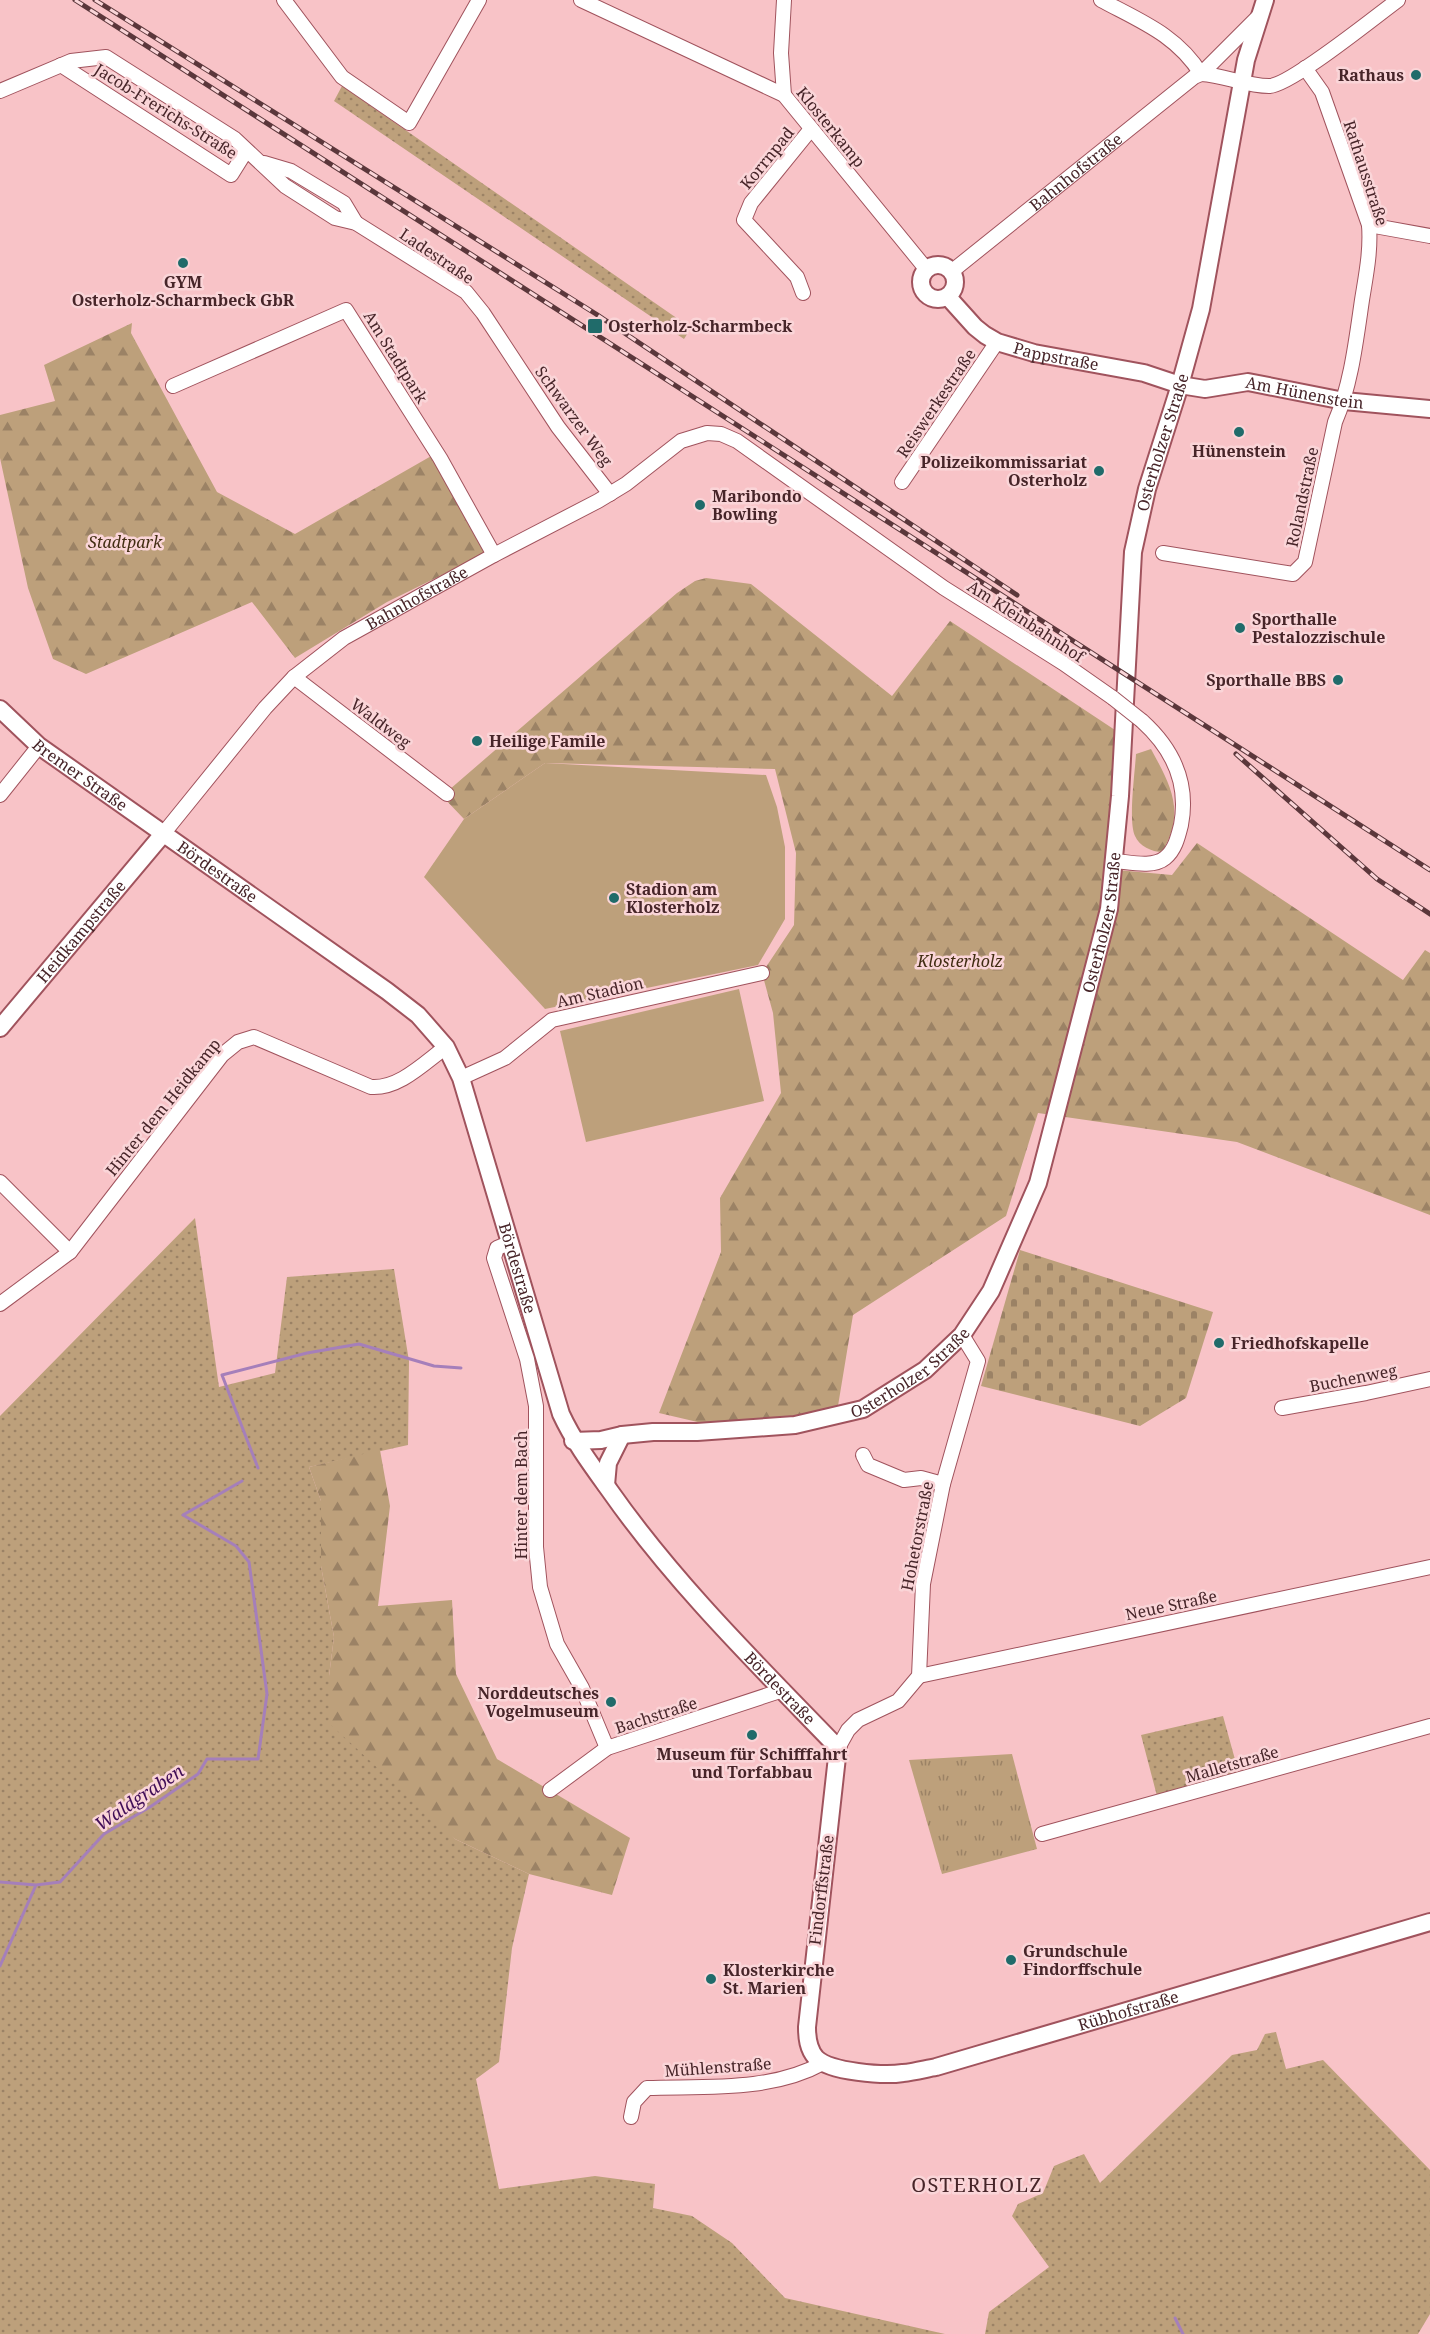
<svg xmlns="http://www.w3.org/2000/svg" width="1430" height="2334" viewBox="0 0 1430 2334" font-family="'Noto Serif',serif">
<defs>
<pattern id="grass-dots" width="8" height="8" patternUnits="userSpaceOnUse" patternTransform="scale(1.5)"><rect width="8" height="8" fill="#bda07b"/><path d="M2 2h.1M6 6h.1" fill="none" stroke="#9b8265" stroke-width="1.8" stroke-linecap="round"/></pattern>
<pattern id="forest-firs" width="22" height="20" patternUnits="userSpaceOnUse" patternTransform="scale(1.5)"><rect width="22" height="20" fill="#bda07b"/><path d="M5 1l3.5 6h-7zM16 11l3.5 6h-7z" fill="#9b8265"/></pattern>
<pattern id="cemetery-stones" width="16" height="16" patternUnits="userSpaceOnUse" patternTransform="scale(1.5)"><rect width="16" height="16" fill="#bda07b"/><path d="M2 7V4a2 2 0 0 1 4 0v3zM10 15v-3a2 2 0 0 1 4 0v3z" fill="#9b8265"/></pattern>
<pattern id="park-tufts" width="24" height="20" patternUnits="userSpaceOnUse" patternTransform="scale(1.5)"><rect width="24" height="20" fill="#bda07b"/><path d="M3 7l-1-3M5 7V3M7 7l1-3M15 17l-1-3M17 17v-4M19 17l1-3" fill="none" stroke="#9b8265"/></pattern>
</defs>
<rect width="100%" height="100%" fill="#f8c3c7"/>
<path fill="url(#grass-dots)" d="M342,86L691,328L684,339L334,101Z
M195,1218L219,1387L275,1373L287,1277L394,1269L409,1361L408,1445L309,1467L321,1501V1566L334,1637L329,1676L455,1839L529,1874L512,1948L499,2062L476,2079L499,2189L595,2176L655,2184L653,2208L692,2216L732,2243L785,2298L945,2334H0V1416Z
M1223,1716L1239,1774L1157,1796L1141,1735Z
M1276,2032L1286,2069L1323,2060L1430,2170V2314L1418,2334H985L989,2312L1049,2267L1012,2216L1018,2204L1043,2193L1054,2166L1084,2154L1100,2183L1232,2055L1257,2050L1265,2034Z"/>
<path fill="url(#forest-firs)" d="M132,323L131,333L217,492L295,534L433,455L489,552L387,602L295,658L252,602L86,674L53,659L28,588L0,458V415L55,401L44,365Z
M706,578L751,584L892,696L950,621L1115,730L1106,869L1172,875L1197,843L1403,980L1425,950L1430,953V1215L1237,1142L1038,1113L1006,1216L853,1315L837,1412L719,1427L659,1413L721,1252L720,1198L781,1093L773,1013L762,973L794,925L796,853L775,769L545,763L464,819L442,796L677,593L695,581Z
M1151,749C1171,786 1186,812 1162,852C1152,852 1139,846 1135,836C1128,821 1135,772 1136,754Z
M380,1450L390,1506L378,1606L452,1600L456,1674L497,1759L630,1838L612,1895L529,1874L455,1839L331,1725L329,1676L334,1637L321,1566V1501L309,1467Z"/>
<path fill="url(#cemetery-stones)" d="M1020,1250L1213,1312L1186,1398L1140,1426L981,1386Z"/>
<path fill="url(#park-tufts)" d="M1012,1754L1037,1849L942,1874L909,1760Z"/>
<path fill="#bda07b" d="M545,763L766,775L777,807L785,847V919L758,965L545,1009L424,877L464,819Z
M739,989L764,1101L586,1142L560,1031Z"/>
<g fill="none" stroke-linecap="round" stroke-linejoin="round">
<path stroke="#a57fba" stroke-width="3" d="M258,1468L222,1375L307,1353L359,1344L434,1366L461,1368
M0,1882L36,1885
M0,1966L36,1885L60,1882L104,1834L150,1807L198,1774L207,1759H258L267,1694L249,1562L236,1546L183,1515L242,1481
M1175,2318L1183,2334"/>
<defs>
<g id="minor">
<path d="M284,0L342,77L409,123L479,0"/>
<path d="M581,0L784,95L927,270"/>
<path d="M1101,0C1140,21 1177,35 1201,74"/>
<path d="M61,65L231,175L246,151"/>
<path d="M1201,74C1224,75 1246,86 1269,86C1290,86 1376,16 1398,0"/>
<path d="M0,91L71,61L106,57L235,139L285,186L335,218L356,223L466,292L483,313L558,427L610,494"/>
<path d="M784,95L781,53L784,0"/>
<path d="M264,163L291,171L344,203L356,223"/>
<path d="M1369,225L1430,236"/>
<path id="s1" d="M951,272L1194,77L1201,74L1260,15"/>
<path d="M803,293L797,277L744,220L751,203L811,129"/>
<path d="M173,386L346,310L440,458L494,555"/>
<path d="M902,482L997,342"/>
<path d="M1163,553L1293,574L1305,562L1335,422C1351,385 1356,341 1362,300C1366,275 1371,251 1369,225L1322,92L1305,68"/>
<path d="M294,677L447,794"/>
<path d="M0,795L39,746"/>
<path id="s2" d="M163,834L265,708L294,677L344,638L494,555L598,501L626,484L681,441L707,433L721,434L737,441L944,588L1063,663L1113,698"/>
<path d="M1115,861C1129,862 1153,868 1165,858C1175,850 1178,837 1181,825C1189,783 1173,749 1142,721"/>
<path d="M461,1078L505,1058L552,1020L762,973"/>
<path d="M0,1182L70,1252"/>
<path d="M509,1243L497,1248L494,1258L527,1359L536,1406V1547L540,1587L557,1644L582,1688L607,1748"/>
<path d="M0,1304L70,1252L222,1055L238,1042L254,1037L371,1087C399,1089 424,1063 446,1047"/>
<path d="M1282,1408L1366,1393L1430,1379"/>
<path d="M863,1455L868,1465L904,1480L921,1478L943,1484"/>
<path d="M919,1676L1430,1567"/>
<path d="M838,1748L848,1730L858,1720L898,1701L919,1676L923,1584L943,1484L978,1361L962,1335"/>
<path d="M550,1790L607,1748L783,1690"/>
<path d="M1042,1834L1430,1726"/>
<path d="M631,2117L634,2102L647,2088C704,2086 771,2092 823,2063"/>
</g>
<g id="tertiary">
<circle cx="938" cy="282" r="17"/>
<path id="s3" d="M948,297L975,327L985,335L997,342L1034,353L1144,373L1180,385L1205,389L1248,382L1344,401L1430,409"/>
<path id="s4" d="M0,709L39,746L387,991L418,1015L446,1047L461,1078L561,1414C574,1442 592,1466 610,1491C676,1585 759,1666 838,1748L807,2027C807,2038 808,2049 816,2058C830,2072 884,2076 903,2073C914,2072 925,2069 936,2067L1430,1922"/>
<path id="s5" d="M0,1028L163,834"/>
<path id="s6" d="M573,1441L601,1440L622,1435L653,1432H697L795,1425L863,1409L925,1370L962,1335L991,1291L1038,1183L1109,909L1120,796L1133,552L1147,489L1180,385L1201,309L1246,60L1265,0"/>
<path d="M606,1485L608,1463L622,1435"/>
</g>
</defs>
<use href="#minor" stroke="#a0535d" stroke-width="16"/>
<use href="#tertiary" stroke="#a0535d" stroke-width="20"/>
<use href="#minor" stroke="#fff" stroke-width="14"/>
<use href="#tertiary" stroke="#fff" stroke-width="16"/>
<defs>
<path id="rail" d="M75,0L1430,870
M95,0L596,314L1017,595
M1236,754L1377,879L1430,914"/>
</defs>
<use href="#rail" stroke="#5b373b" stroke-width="5"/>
<use href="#rail" stroke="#fad5d8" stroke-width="3" stroke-dasharray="9" stroke-linecap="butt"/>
<defs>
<path id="minor-bridge" d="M1113,698L1142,721"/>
</defs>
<use href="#minor-bridge" stroke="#a0535d" stroke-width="16" stroke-linecap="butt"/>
<use href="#minor-bridge" stroke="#fff" stroke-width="14"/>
</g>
<g fill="#206b6a" stroke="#fad5d8" stroke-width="2">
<circle cx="1416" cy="75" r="6"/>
<circle cx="183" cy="263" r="6"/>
<rect x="587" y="318" width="16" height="16" rx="3"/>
<circle cx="1239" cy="432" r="6"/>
<circle cx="1099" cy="471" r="6"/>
<circle cx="700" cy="505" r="6"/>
<circle cx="1240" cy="628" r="6"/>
<circle cx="1338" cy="680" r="6"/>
<circle cx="477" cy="741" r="6"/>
<circle cx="614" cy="898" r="6"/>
<circle cx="1219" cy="1343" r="6"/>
<circle cx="611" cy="1702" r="6"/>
<circle cx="752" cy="1735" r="6"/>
<circle cx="1011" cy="1960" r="6"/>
<circle cx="711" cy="1979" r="6"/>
</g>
<g text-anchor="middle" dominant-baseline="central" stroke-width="5" stroke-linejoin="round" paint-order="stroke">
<g font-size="16" font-weight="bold" fill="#472529" stroke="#fad5d8" text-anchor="start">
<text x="1404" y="75" text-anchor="end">Rathaus</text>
<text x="183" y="282" text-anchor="middle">GYM<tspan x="183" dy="18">Osterholz-Scharmbeck GbR</tspan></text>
<text x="608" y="326">Osterholz-Scharmbeck</text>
<text x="1239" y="451" text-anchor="middle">Hünenstein</text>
<text x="1087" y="462" text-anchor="end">Polizeikommissariat<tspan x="1087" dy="18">Osterholz</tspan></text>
<text x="712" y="496">Maribondo<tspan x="712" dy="18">Bowling</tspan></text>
<text x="1252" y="619">Sporthalle<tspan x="1252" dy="18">Pestalozzischule</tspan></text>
<text x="1326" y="680" text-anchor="end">Sporthalle BBS</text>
<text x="489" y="741">Heilige Famile</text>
<text x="626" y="889">Stadion am<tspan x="626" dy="18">Klosterholz</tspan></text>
<text x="1231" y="1343">Friedhofskapelle</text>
<text x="599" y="1693" text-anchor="end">Norddeutsches<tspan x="599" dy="18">Vogelmuseum</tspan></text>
<text x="752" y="1754" text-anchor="middle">Museum für Schifffahrt<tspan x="752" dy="18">und Torfabbau</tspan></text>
<text x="1023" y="1951">Grundschule<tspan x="1023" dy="18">Findorffschule</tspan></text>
<text x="723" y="1970">Klosterkirche<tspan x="723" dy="18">St. Marien</tspan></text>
</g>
<g font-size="16" fill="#472529" stroke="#fad5d8">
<text transform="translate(166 111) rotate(32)">Jacob-Frerichs-Straße</text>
<text transform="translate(831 127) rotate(51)">Klosterkamp</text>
<text transform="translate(767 158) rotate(-51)">Korrnpad</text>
<text stroke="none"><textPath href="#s1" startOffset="160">Bahnhofstraße</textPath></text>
<text transform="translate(1366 173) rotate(72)">Rathausstraße</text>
<text transform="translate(437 256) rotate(34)">Ladestraße</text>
<text stroke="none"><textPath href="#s3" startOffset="128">Pappstraße</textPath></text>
<text transform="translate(396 357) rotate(58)">Am Stadtpark</text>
<text stroke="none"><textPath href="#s3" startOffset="382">Am Hünenstein</textPath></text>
<text transform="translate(936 403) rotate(-56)">Reiswerkestraße</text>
<text transform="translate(574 416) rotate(54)">Schwarzer Weg</text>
<text stroke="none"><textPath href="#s6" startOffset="1342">Osterholzer Straße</textPath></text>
<text transform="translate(1302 497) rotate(-78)">Rolandstraße</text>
<text stroke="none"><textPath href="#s2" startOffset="351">Bahnhofstraße</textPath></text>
<text transform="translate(1026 621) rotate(33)">Am Kleinbahnhof</text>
<text transform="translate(381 723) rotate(37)">Waldweg</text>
<text stroke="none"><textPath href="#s4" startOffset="104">Bremer Straße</textPath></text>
<text stroke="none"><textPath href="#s4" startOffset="272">Bördestraße</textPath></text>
<text stroke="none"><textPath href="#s6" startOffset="856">Osterholzer Straße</textPath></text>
<text stroke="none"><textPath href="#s5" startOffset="126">Heidkampstraße</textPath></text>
<text transform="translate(600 992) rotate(-13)">Am Stadion</text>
<text transform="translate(163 1107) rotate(-51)">Hinter dem Heidkamp</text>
<text stroke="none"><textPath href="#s4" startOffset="794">Bördestraße</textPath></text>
<text stroke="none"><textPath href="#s6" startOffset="352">Osterholzer Straße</textPath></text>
<text transform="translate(1353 1378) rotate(-11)">Buchenweg</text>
<text transform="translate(521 1495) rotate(-90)">Hinter dem Bach</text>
<text transform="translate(917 1536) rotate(-79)">Hohetorstraße</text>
<text transform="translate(1171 1605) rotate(-12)">Neue Straße</text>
<text stroke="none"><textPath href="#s4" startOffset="1298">Bördestraße</textPath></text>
<text transform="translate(656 1715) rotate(-18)">Bachstraße</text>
<text transform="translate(1232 1764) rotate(-16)">Malletstraße</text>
<text transform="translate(821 1890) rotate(-83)">Findorffstraße</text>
<text stroke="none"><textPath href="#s4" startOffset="2019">Rübhofstraße</textPath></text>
<text transform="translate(718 2067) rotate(-4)">Mühlenstraße</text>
</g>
<g font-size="16" font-style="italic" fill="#412d12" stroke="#fad5d8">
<text x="125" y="542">Stadtpark</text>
<text x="960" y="961">Klosterholz</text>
</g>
<g font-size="18" font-style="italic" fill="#410e57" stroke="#fad5d8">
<text transform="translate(139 1797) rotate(-34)">Waldgraben</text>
</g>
<g font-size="20" letter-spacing="1.5" fill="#472529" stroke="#fad5d8">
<text x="977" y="2184">OSTERHOLZ</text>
</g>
</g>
</svg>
